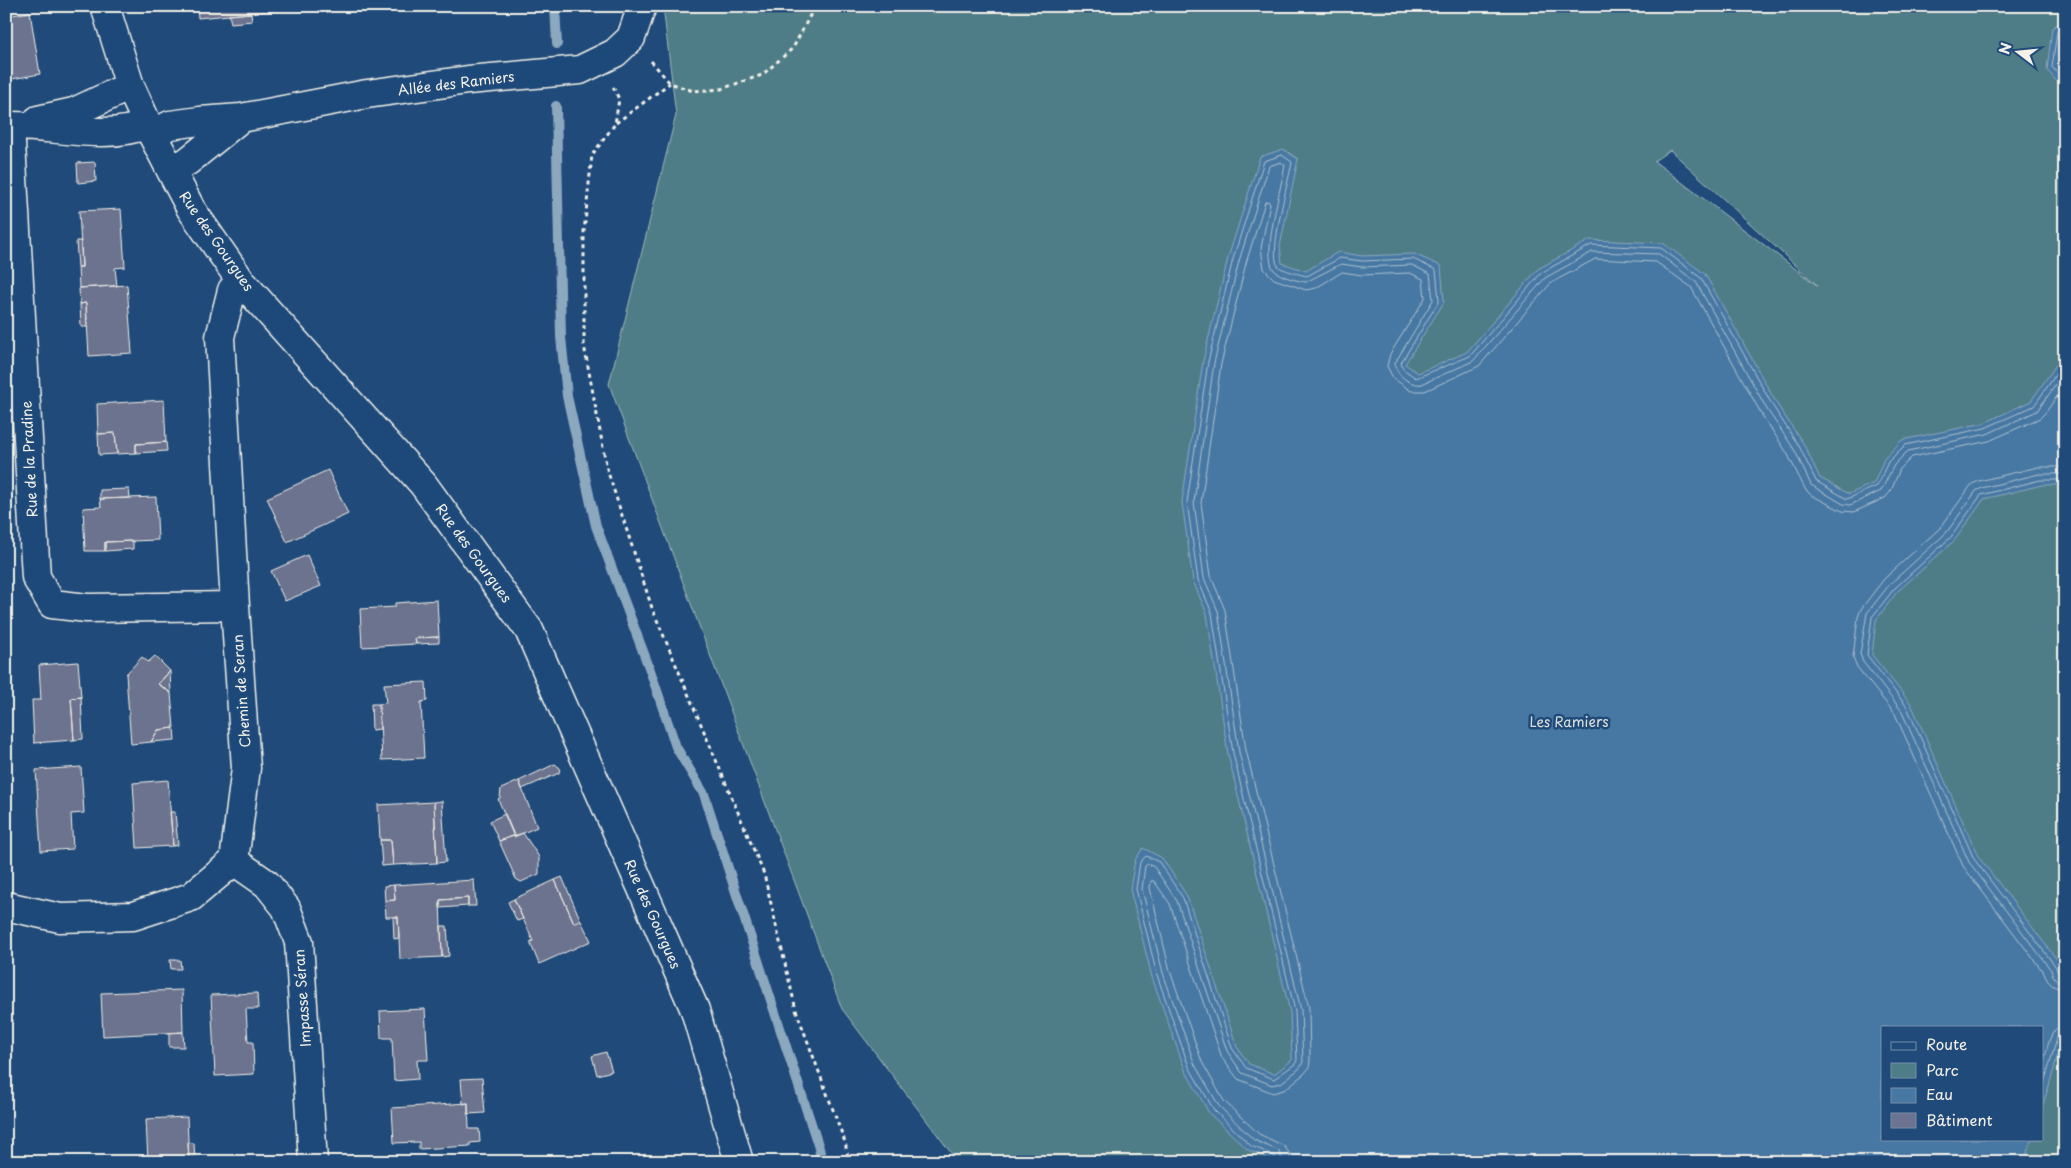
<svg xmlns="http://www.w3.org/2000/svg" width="2071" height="1168" viewBox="0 0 2071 1168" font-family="'Playpen Sans',sans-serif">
<rect width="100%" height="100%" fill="#1f4a7a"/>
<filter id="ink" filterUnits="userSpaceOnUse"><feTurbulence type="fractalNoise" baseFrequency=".02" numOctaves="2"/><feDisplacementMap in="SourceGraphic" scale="10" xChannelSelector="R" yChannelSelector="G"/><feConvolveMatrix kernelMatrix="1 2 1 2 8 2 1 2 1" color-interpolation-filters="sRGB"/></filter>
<g filter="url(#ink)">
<path fill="#4f7d87" stroke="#a2b7b8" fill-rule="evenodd" d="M663,6H2065V1162H958L842,1009L609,384L676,115ZM1670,150L1818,286L1654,161ZM1882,1027H2042V1139H1882Z"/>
<path fill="#4778a4" stroke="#8ca8bf" d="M2065,19V91L2047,70L2052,28Z
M1283,149L1298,159L1280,246L1282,263L1306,271L1338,252L1362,256L1414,254L1441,266L1444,302L1405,364L1418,373L1467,352L1538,269L1590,240L1663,243L1705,274L1778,406L1803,443L1820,478L1849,494L1874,483L1884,459L1902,440L1984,423L2031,401L2065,352V485H2042L1984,499L1955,540L1897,592L1876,620L1872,655L1911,704L1978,856L2061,965C2071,1016 2058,1059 2042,1107V1027H1882V1139H2032L2024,1162H1278L1248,1150L1209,1113L1185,1070L1152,977L1130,889L1135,860L1143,848L1162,858L1187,896L1237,1047L1249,1064L1274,1074L1292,1060L1290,1012L1228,754L1207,614L1193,581L1182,502L1203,361L1228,258L1260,157Z"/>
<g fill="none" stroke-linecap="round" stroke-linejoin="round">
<path stroke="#afc1cd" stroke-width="1" d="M2065,25L2057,32L2052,67L2065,83
M2065,467H2038L1979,481L1972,484L1941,527L1884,579L1861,609L1858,617L1853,657L1857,667L1895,714L1963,866L2044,973C2047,983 2054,989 2065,989
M2065,474H2039L1982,488L1976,491L1947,532L1890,584L1867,613L1860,654L1863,662L1901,710L1969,862L2051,970C2053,977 2056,982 2065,982
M2065,480H2040L1981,495L1951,537L1894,589L1872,617L1867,655L1907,707L1974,859L2056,967L2058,973L2065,975
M2042,1070C2047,1056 2047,1026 2065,1025
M2042,1090L2058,1035L2060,1032L2065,1031
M1277,1162L1274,1155L1251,1146L1214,1110L1189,1067L1157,975L1136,889L1140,862L1146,856L1159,862L1183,898L1232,1048L1246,1068L1274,1079L1295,1064L1297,1060L1295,1011L1233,753L1212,613L1198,580L1187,502L1208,362L1233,259L1264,161L1282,155L1292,162C1289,180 1268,253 1278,266C1281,270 1302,275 1307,276L1340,258L1362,261L1413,259L1436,270L1439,301L1401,363L1403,369L1416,378L1470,356L1541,273L1591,245L1661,248L1701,278L1774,408L1799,446L1816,481L1847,499L1877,486L1888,462L1905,445L1985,428L2034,406L2065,361
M1283,1162L1279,1151L1254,1140L1219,1106L1195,1065L1163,973L1142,889L1145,866L1148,864L1154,867L1177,901L1227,1051L1242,1073L1272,1085L1281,1083L1299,1069L1303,1062L1301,1010L1239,752L1218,611L1204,578L1194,502L1214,363L1239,261L1269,166L1281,162L1285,165C1282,185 1261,256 1274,270C1280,277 1298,281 1306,282L1341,264L1362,267L1412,265L1430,274L1433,300L1395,363C1395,375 1411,386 1422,384L1473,361L1545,278L1592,252L1659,254L1696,282L1768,411L1794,449L1811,485L1843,504L1850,505L1881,491L1894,465L1908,451L1987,434L2037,411L2065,372
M1291,1162L1290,1154L1284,1146L1259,1134L1224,1101L1202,1062L1170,971L1150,888L1151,881H1154L1170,904L1222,1058L1238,1079L1273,1093L1284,1090L1304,1074L1309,1068L1310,1060L1309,1008L1246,750L1225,610L1211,576L1201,503L1221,364L1246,263L1265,202L1268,201L1270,204L1261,248L1264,269L1274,279L1306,290L1316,288L1342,272L1362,275L1410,273L1423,279L1425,298L1390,354L1387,366L1393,378L1411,391H1425L1479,366L1551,283L1595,259L1656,262L1691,287L1762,415L1787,453L1805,489L1811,495L1842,511L1854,512L1885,498L1891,491L1900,469L1912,457L1989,441L2040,418L2046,412L2065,385"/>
<path stroke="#8ca8bf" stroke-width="10" d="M555,6L557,44
M556,106L561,337L567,396L596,526L650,670L676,747L704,794L819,1148L822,1162"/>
</g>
<path fill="#6c738f" stroke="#f4f1e8" d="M197,6H281V10L198,18Z
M30,12L40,74L6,80V16Z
M251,13L252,21L231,23L229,15Z
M95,162L96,181L78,183L77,163Z
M121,209L125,267L115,268L117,286L79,288L78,267H82L79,211Z
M76,241H81L82,267H78Z
M127,285L132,353L89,356L86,303L80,304L79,288Z
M86,303L87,327H81L80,304Z
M164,400L166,442L136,444V453L117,454L115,433L98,434L97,404Z
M115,433L117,454L99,455L98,434Z
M166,442L167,451L136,453V444Z
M328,470L348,514L287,542L267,498Z
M129,489L130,498L100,499V490Z
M156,497L158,540L105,542V551H85L83,508L101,507L100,499Z
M133,541V549L105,551V542Z
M307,555L321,586L285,601L271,571Z
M437,600L439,637L415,638L416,644L362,647L360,609L395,607V603Z
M439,637V643L416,644L415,638Z
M155,656L170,671L158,684L171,693L174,728L158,730L151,742L131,744L126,674L142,657L148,662Z
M78,662L81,697L71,698L74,740L34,743L32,700H41L39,665Z
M170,671L171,693L158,684Z
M426,682L427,701L421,702L424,758L382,760L379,704L386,703L384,684Z
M81,697L83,739L74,740L71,698Z
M371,704H379L380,729L372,730Z
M174,728L175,740L151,742L158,730Z
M555,764L560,768L559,773L522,789L519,781Z
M81,767L84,813L71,814L73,849L41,851L36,770Z
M168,780L173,846L137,848L133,783Z
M519,781L537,827L514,837L498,799L500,798L501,789Z
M442,801L446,862L437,863L434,802Z
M434,802L437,863L393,865L391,840H380L378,805Z
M170,812H175L178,845L173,846Z
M505,814L514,835L499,841L490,821Z
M523,833L539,857V874L521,882L516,879L499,841Z
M380,840H391L393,865L382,866Z
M562,877L581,921L574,923L555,880Z
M474,880L476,906H468V898L440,900L442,957L400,959L398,917H386L385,901L395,900L394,885Z
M555,880L574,923L581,921L591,941L539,964L530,942L533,941L514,899Z
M394,885L395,900L385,901L384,886Z
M468,898V906L440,908V900Z
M514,899L523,919L517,921L508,902Z
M393,917H398L399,938L394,939Z
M441,926H447L449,956L442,957Z
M170,960H180L181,969H171Z
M182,990L183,1032L103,1036L101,993Z
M257,993L258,1009H246L248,1042H253L254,1074L215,1076L211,995Z
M425,1009L428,1060H417L418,1079L394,1081L392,1038H381L380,1011Z
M183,1032L184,1047H169V1033Z
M606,1052L612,1071L597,1075L592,1056Z
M482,1078L485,1113L468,1114V1103L463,1104L461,1079Z
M468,1103L469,1129H479L480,1142L470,1143V1146L419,1149V1142L394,1143L392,1108Z
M187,1117L189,1162H148L146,1119Z
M188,1143H194L195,1162H189Z"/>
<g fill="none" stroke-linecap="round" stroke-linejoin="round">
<defs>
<path id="minor" d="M105,6L130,86L152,134L191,209L241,281L423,484L529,630L695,1010L739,1162
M38,120L74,112L130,86
M6,126C53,124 103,142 148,124
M10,126L36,577L52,604L87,608L235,606
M152,134L170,125L200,121L241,118L367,94L468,80L580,70L615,53L631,38L642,6
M171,171L188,161L241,118
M234,861L267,884L286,908L299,942L313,1162
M6,906L60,918L133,916L191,897L234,861L246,768L235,606L220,337L232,290L241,281"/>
</defs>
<use href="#minor" stroke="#f4f1e8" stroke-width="31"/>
<path stroke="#f4f1e8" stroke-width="3" stroke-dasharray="4 4" stroke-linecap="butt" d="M651,61L670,83L693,91L721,89L762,75L793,48L815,6
M613,87L619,99L615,124L592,155L584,232V345L607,469L652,608L764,874L796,1010L845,1142L849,1162
M616,123L670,83"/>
<use href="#minor" stroke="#1f4a7a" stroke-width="28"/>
</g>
</g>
<g text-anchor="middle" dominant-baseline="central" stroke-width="5" stroke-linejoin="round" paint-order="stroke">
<g font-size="14" fill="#f4f1e8" stroke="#1f4a7a">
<text transform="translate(456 83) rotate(-7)">Allée des Ramiers</text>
<text transform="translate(217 241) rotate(55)">Rue des Gourgues</text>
<text transform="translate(29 459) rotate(-93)">Rue de la Pradine</text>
<text transform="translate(474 553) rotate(54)">Rue des Gourgues</text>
<text transform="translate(241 691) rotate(-94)">Chemin de Seran</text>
<text transform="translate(653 914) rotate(66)">Rue des Gourgues</text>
<text transform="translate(302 998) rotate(-94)">Impasse Séran</text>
</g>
<g font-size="14" fill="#dbe0d9" stroke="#1f4a7a">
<text x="1569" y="721">Les Ramiers</text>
</g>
</g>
<rect width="2071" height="1168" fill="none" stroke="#1f4a7a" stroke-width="25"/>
<rect x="12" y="12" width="2046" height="1143" fill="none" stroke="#f4f1e8" stroke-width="2" filter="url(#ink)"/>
<rect x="1881" y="1026" width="162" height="115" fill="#1f4a7a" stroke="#748da6"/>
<rect x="1891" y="1042" width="25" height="8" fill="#1f4a7a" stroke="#748da6"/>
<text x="1926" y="1050" font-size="15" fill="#f4f1e8">Route</text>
<rect x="1891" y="1063" width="25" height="15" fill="#4f7d87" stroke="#748da6"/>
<text x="1926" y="1076" font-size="15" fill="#f4f1e8">Parc</text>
<rect x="1891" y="1088" width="25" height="15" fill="#4778a4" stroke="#748da6"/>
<text x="1926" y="1100" font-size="15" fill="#f4f1e8">Eau</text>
<rect x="1891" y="1113" width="25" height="15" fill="#6c738f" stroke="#748da6"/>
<text x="1926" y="1126" font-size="15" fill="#f4f1e8">Bâtiment</text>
<g transform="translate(2018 52) rotate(286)" stroke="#1f4a7a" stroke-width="4" paint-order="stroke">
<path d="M0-4L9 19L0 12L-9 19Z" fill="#f4f1e8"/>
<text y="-8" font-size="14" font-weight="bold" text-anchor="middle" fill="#f4f1e8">N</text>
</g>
</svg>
